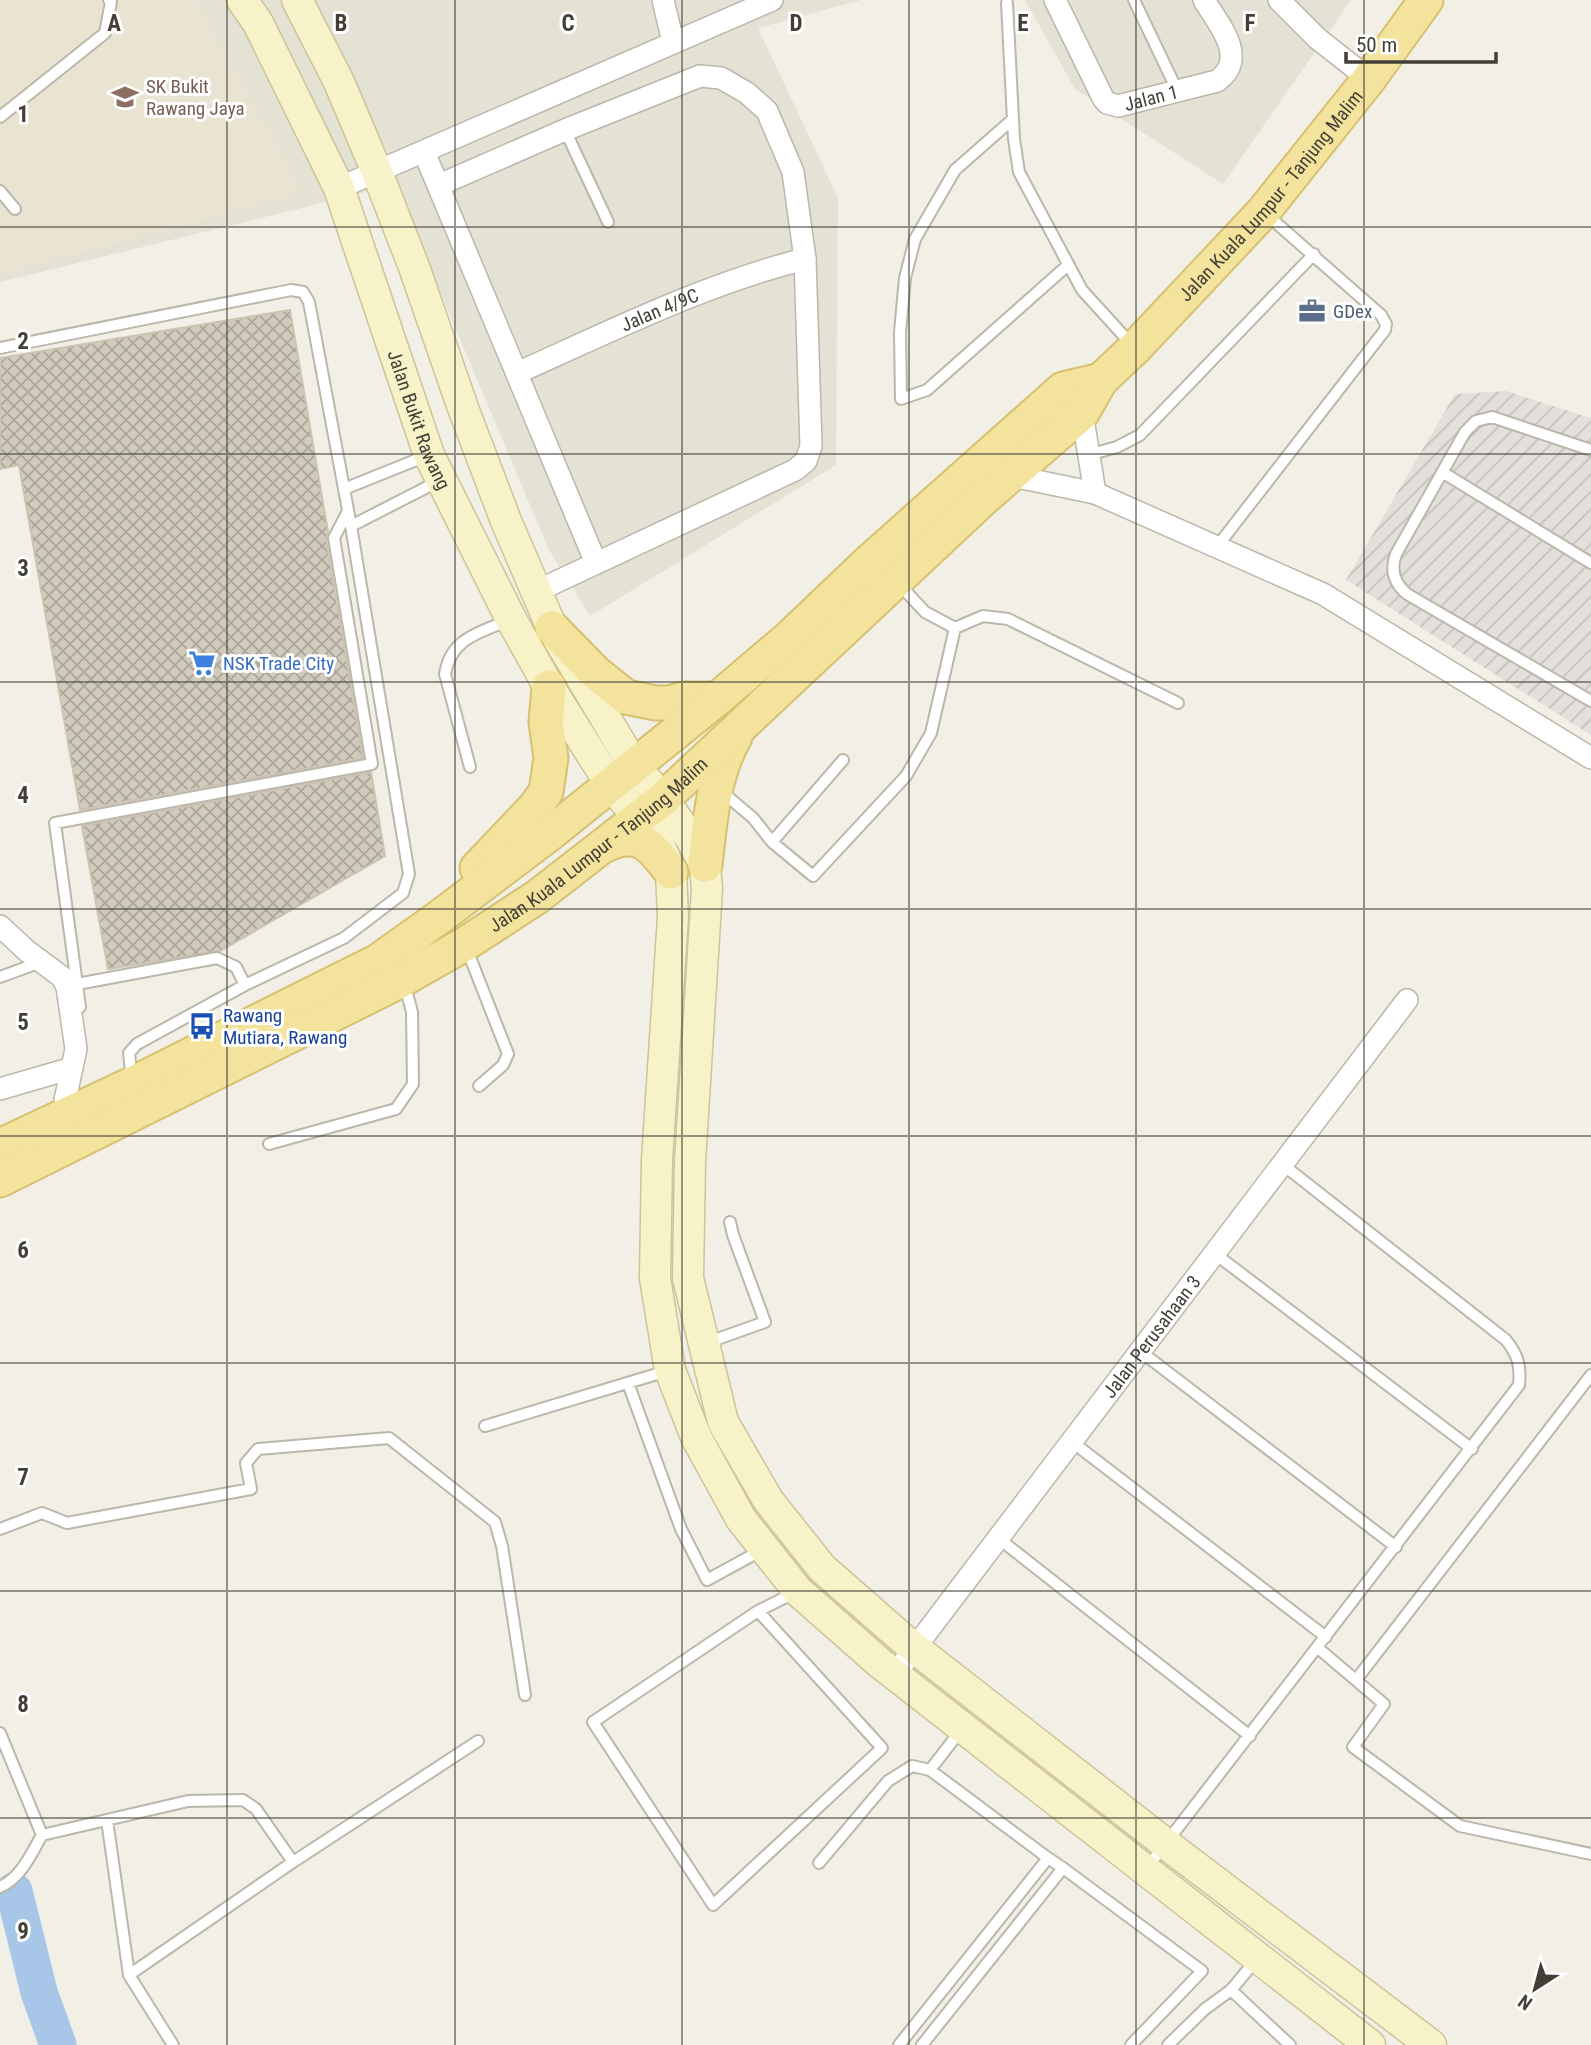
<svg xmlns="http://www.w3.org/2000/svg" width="1591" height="2045" viewBox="0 0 1591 2045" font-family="'Roboto Condensed',sans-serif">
<defs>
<pattern id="industrial-furrows" width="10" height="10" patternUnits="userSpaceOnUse" patternTransform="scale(1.75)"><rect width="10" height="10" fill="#e3e0db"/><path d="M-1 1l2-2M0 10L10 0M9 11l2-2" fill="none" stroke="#c4c1bd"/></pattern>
<pattern id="building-cross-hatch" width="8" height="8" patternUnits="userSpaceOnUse" patternTransform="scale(1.75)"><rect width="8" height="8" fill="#d1cbbd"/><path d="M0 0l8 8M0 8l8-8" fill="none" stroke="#aba69a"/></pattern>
</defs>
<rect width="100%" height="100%" fill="#f1efe6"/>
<path fill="#e4e1d5" d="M0,0H861L758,28L838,198L836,465L590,616L549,550L395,185L0,282Z
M1025,0H1351L1223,184L1075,89Z"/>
<path fill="url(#industrial-furrows)" d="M1506,391L1591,418V735L1346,580L1455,394Z"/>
<path fill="#e9e4d1" d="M0,0H197L304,193L0,275Z"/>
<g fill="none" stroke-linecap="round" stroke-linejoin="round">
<path stroke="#a8c7e8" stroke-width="37" d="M14,1891L39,1992L58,2045"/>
</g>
<path fill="url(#building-cross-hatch)" stroke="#cbc4b1" stroke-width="2" d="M290,310L328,532L326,539L363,758L80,810L19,465L0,469V358Z
M371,772L385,856L220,951L108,969L82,826Z"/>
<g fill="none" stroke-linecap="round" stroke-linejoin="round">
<defs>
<path id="lane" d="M1134,0L1177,90
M1007,3L1014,139L1019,172L1082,290L1133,346
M0,117L105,33L111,2L109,0
M1013,119L955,170L915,239L905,278L900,332L901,399L927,390L1068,265
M565,130L608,222
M0,191L15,209
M0,348L291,290L303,292L309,302L351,526L409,874L403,893L344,938L245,985L137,1044L129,1053L132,1081
M1591,450L1492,417L1476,421L1465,432L1396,554C1390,570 1394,583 1407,594L1591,701
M1088,455L1117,447L1140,435L1314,254
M1442,472L1591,563
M344,489L426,456
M351,526L439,481
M1216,548L1385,330L1386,324L1381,315L1266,214
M898,583L925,612L955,628L983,616L1008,619L1178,703
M470,767L445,674C451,638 479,633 509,620
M721,791L753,818L772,842L813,876L906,776L931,733L955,628
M772,842L843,760
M466,947L508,1054L503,1065L479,1086
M0,977L41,962
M77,984L217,958L236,967L245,985
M80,1007L55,823L372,764L334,538L348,511
M269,1144L396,1109L413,1084L412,1012L408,997L402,985
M1214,1253L1472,1449
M706,1343L765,1322L733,1235L730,1222
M1140,1351L1396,1547
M628,1383L681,1529L707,1580L762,1550
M485,1426L667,1371
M1071,1441L1326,1637
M0,1529L42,1513L67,1523L251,1489L246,1463L258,1449L389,1438L495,1522L502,1546L525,1695
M998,1538L1250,1736
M758,1611L882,1748L713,1905L593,1722L758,1611L796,1592
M1318,1648L1384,1704L1353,1747L1460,1826L1591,1854
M1356,1680L1591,1375
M0,1733L42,1835
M107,1820L129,1975L173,2045
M819,1863L888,1781L912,1766L930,1770
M1063,1868L1202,1971L1131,2045
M1146,1869L1519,1385C1521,1366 1518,1355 1506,1340L1282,1164
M0,1887C21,1878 31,1854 42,1835L188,1801L243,1800L256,1809L293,1862L478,1741
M129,1975L293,1862
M1231,1990L1290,2045
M899,2045L1048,1858L930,1770L961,1730
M922,2045L1063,1868L1048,1858
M1168,2045L1205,2009L1231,1990L1256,1960"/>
<g id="street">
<path d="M663,0L673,42"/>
<path id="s1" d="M1055,0L1103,98L1107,103L1118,106L1217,81C1249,58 1219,25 1204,0"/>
<path d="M1279,0L1318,39L1369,79"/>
<path d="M424,152L596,563"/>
<path d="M439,185L565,130L700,76L721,78L747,93L767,111L793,172L805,259L811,446L806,461L795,470L537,591"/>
<path d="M339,188L772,0"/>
<path id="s2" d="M517,373C609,332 707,283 805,259"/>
<path d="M1082,413L1095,493"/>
<path d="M1005,481L1022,478L1095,493L1323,594L1591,758"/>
<path d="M0,926L27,951L62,977L67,987L76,1049L65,1100"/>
<path d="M0,1089L72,1068"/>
<path id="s3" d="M895,1674L1407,1000"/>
</g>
<g id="secondary">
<path id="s4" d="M242,0L258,23L339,188L429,455L511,619L549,687L611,785L657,839L671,872L673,917L657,1160L655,1278L670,1370L696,1437L741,1519L798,1591L881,1664L1370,2045"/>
<path d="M297,0L339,82L377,172L414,267L463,408L506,521L552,628L634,766L663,799L691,839L705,865L707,889L690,1162L688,1278L723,1422L768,1500L822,1568L903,1639L1166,1844L1431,2045"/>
</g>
<g id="primary">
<path d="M552,628L596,673L626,697L656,703H669L684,699H717"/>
<path d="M603,846C638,829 650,844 671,872"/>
<path d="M705,865C710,822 713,775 735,737"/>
<path d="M477,868L534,808L546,792L551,758L546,722L549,687"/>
<path d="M0,1146L132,1084L378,961L441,916L552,832L717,699L789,638L872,559L1063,389L1101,380"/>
<path id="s5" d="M0,1180L400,981L465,944L537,897L663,799L983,499L1082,413L1101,380L1135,348L1263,212L1369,79L1426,0"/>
</g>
</defs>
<use href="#lane" stroke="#bbb7aa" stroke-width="14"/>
<use href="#street" stroke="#bbb7aa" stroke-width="24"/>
<use href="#secondary" stroke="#ccc49a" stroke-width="33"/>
<use href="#primary" stroke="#d6c16f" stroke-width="37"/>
<use href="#lane" stroke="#fff" stroke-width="10"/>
<use href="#street" stroke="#fff" stroke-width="21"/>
<use href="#secondary" stroke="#f8f2c9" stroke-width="30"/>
<use href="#primary" stroke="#f3e39d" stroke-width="33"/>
</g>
<path fill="none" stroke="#433f36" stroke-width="2" stroke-opacity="0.55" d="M227,0V2045M455,0V2045M682,0V2045M909,0V2045M1136,0V2045M1364,0V2045M0,227H1591M0,454H1591M0,682H1591M0,909H1591M0,1136H1591M0,1363H1591M0,1591H1591M0,1818H1591"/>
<defs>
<symbol id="school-bare" viewBox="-9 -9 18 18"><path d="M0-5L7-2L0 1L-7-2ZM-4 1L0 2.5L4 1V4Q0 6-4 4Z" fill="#8d6e63" stroke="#fff" stroke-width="2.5" paint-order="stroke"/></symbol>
<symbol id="office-bare" viewBox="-9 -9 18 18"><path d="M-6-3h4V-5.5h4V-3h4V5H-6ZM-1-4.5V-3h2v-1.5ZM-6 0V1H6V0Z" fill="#5c6f8a" stroke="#fff" stroke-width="2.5" paint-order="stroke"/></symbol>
<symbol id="supermarket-bare" viewBox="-9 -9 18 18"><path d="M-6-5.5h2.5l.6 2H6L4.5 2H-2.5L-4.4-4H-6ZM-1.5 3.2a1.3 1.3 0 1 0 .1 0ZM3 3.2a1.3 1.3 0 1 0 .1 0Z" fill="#3f7fe0" stroke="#fff" stroke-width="2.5" paint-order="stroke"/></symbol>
<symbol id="bus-bare" viewBox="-9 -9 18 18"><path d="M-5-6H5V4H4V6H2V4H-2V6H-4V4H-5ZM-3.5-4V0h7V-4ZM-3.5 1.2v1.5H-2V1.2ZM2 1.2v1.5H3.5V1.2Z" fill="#1a4fb4" stroke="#fff" stroke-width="2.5" paint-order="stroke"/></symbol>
</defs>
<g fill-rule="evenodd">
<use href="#school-bare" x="106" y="78" width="38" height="38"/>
<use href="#office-bare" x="1293" y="292" width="38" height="38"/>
<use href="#supermarket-bare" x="183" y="644" width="38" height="38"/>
<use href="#bus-bare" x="183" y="1007" width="38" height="38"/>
</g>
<g text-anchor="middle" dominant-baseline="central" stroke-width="6" stroke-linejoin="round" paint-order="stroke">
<g font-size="19" fill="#785e54" stroke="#fff" text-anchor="start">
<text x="146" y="86">SK Bukit<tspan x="146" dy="22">Rawang Jaya</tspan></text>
</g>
<g font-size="19" fill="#433f36" stroke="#fff">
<text stroke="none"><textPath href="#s1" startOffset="161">Jalan 1</textPath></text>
<text stroke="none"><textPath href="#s5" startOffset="1626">Jalan Kuala Lumpur - Tanjung Malim</textPath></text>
<text stroke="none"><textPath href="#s2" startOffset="156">Jalan 4/9C</textPath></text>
<text stroke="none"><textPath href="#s4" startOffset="457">Jalan Bukit Rawang</textPath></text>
<text stroke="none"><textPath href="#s5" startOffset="688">Jalan Kuala Lumpur - Tanjung Malim</textPath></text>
<text stroke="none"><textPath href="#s3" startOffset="424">Jalan Perusahaan 3</textPath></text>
</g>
<g font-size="19" fill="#4e5e75" stroke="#fff" text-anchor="start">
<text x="1333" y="311">GDex</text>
</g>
<g font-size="19" fill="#366cbe" stroke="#fff" text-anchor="start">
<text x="223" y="663">NSK Trade City</text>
</g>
<g font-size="19" fill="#164399" stroke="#fff" text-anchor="start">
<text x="223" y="1015">Rawang<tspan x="223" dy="22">Mutiara, Rawang</tspan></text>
</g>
</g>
<g font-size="23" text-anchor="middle" font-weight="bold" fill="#433f36" stroke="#fff" stroke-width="6" stroke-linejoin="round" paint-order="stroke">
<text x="114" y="31">A</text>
<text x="341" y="31">B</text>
<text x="568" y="31">C</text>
<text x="796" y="31">D</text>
<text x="1023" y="31">E</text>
<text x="1250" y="31">F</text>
<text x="23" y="122">1</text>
<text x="23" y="349">2</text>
<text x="23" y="576">3</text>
<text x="23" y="803">4</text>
<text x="23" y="1030">5</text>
<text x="23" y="1258">6</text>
<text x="23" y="1485">7</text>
<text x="23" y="1712">8</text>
<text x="23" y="1939">9</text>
</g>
<g transform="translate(1535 1989) rotate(216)" stroke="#ffffff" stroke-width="5" paint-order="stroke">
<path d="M0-5L12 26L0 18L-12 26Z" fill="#433f36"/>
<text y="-10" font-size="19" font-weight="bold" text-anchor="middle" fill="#433f36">N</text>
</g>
<path d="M1346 52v10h150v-10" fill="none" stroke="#433f36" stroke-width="3.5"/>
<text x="1356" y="52" font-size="21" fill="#433f36" stroke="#ffffff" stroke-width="5" paint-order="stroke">50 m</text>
</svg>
